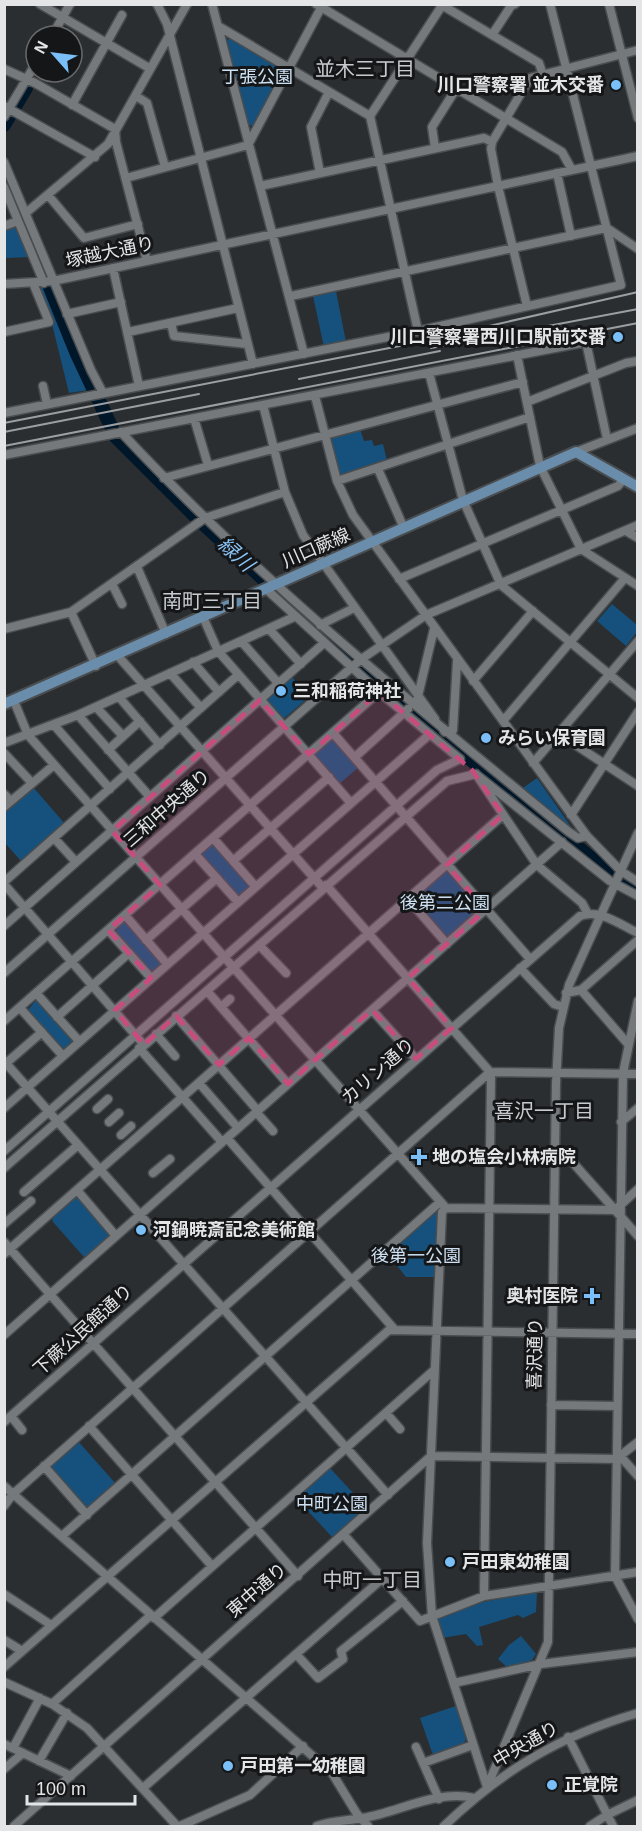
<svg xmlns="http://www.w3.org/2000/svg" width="642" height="1831" viewBox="0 0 642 1831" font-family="Helvetica,'Noto Sans JP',sans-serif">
<rect width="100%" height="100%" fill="#2b2e31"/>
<path fill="#15517c" d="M232,37L280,67L282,73L254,126L248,125L227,40Z
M17,223L31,257L5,258V229Z
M50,286L77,354L95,389L69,393L52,324L38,287Z
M336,291L346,342L324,347L313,296Z
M360,429L364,441L372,440L374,446L383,444L387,461L344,477L339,475L330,441L333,436Z
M612,604L637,625V632L626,646L597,621Z
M291,676L309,697L282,720L265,699Z
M334,736L360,766L339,784L313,755Z
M537,778L574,831L523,788Z
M33,787L65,824L21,861L5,843V812Z
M213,844L249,883V887L239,896L202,857V854Z
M445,870L481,908L447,940L412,899Z
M124,921L162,963L152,972L115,932Z
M37,999L74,1039L64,1050L27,1011Z
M76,1196L110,1236L87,1257H84L53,1222L52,1217Z
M436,1212L438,1213L435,1277H406L388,1254Z
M77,1440L116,1484L88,1509L83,1507L49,1469L50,1465Z
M330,1468L367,1508L333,1538L296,1498Z
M537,1592L536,1612L523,1618L518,1615L479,1627L483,1645L477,1646L466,1634L442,1638L437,1619L483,1602Z
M521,1636L536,1654L532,1660L508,1668L498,1659L509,1645Z
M456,1706L466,1739L464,1743L433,1755L420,1718Z"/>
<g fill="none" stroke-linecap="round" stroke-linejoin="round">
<path stroke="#001629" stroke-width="14" d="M4,125L26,88
M4,174L77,354L116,437L196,517L363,671L609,873L638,890"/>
<defs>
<path id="minor" d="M40,4L149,68
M157,4L167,24L253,364
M212,4L304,354
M316,4L562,152L572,170
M440,4L539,63L543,75
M609,4L638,118
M218,26L370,116
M492,35L511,6L515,4
M52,36L70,4
M4,69L35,83L115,129L116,142L147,261
M136,96L147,103L165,167
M72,105L122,15
M4,106L95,157
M4,117L36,63
M435,148L432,127L456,89
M4,162L91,370L103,393
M320,173L311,127L329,92
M557,173L571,236
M126,178L248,145L323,4
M260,186L484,138L492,142
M4,187L44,283
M48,195L84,238L138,224
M27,212L108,144L187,4
M4,226L18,221
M607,228L638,249
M113,268L139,386
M4,284L53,281L638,156
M291,296L606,228
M527,306L498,186L491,149L492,142L530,78L638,50
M67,314L121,302
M171,323L174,336L247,344
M418,331L370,116L443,4
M4,332L49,322L33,283
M128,332L238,308
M517,355L540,466L581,549L638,586
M429,373L463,500L501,585L638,698
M43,386L47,404
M315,396L337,481L353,515L587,836L621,871L638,882
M527,402L626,363L638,361
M263,405L285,492L303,535L435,719
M4,413L418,331L621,285L550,4
M194,418L208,465
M121,432C260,581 413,704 569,832L578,838L587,836
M576,452L638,428
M4,455L586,342L607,439
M378,469L403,526
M164,478L523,382
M337,481L530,417
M626,531L638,538
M137,567L166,634
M399,579L618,486L624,479
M112,584L122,604
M71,612L96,666
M203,617L218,651L350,802
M320,625L354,608
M4,629L71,612L205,518L285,492
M269,629L301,664
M241,641L279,684
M118,656L323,888
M193,662L219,692
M170,673L201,708
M473,681L533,611
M119,697L160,745
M417,700L434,629
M14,701L28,735L446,1208L615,1210L638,1236
M96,707L123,736
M78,715L150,797
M503,721L625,578
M54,725L110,789
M443,729L445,732L453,730L457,661
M333,733L530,959
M559,734L638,786
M4,743L78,715L294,617
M108,750L140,721
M4,753L32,783
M355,757L408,709
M533,763L638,641
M478,776L610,881L638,896
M4,794L11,801
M4,807L54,765
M571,815L638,712
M54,838L76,862
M213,838L255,886
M195,854L238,902
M233,861L329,777
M4,882L238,675
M4,884L144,1045
M326,885L490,1072L491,1078L484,1596
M407,898L447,944
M125,915L167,964
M4,926L324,643
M108,930L151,978
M146,940L217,878
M259,945L286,973
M520,968L554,1004L563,1007
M4,973L360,660L426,615L638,525
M581,990L628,1044
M207,991L288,1084
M36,993L79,1041
M566,993L581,990L638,940
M638,1001L623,1073L615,1576L638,1619
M221,1007L230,999
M20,1008L63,1056
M372,1010L416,1059
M176,1016L258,1111
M57,1017L129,953
M4,1021L379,692
M156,1034L175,1056
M139,1048L222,1142
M4,1061L388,1495
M4,1065L42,1032
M199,1083L238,1128
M4,1108L430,734
M97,1109L108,1099
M256,1112L273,1131
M109,1122L119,1113
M621,1122L638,1108
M121,1135L131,1126
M227,1138L395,1330
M4,1151L437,770L460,759L379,692L266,589
M555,1151L567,1156L615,1210L638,1189
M4,1168L447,781L476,774L537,865L582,903L588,914
M153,1173L170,1159
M77,1190L116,1236
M24,1192L78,1145
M446,1208L442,1212L427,1543L432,1616L487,1787
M4,1224L31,1201
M4,1242L298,1576
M4,1254L503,815
M4,1335L562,842
M551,1405L617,1406
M386,1413L400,1429
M11,1416L22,1430
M4,1422L580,916C598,908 621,925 638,933
M89,1426L212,1566
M621,1457L638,1476
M44,1466L87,1515
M4,1486L332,1773L357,1814L368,1826
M4,1506L13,1494L490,1072L638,1074
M344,1535L420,1621L484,1596L638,1572
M62,1536L440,1202
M4,1594L51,1625
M154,1618L433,1371
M4,1640L22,1651
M296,1654L318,1678L343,1659L341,1651L403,1601
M4,1667L389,1330L638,1334
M4,1682L52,1704L87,1728L177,1826
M454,1683L541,1664L638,1652
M52,1704L151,1615
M568,1737L613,1826
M4,1744L71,1776
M416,1747L439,1799
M13,1748L40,1698
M39,1761L67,1713
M423,1763L473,1745
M4,1769L23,1753
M487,1787L548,1642L556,1083L559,1028L569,985L638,833
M143,1788L383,1578
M14,1826L431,1456L616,1459L638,1442
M180,1826L250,1795L303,1746
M317,1826C333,1820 347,1821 363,1818C399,1812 438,1789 474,1798
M444,1826C503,1770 559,1736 638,1713
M590,1826L607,1815L638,1800"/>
<path id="major" d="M4,704L576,452L638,487"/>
</defs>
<use href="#minor" stroke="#4a4d4f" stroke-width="11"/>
<use href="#major" stroke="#4a4d4f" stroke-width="14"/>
<use href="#minor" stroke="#75797c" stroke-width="8"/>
<use href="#major" stroke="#6a8dab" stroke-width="10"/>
<path stroke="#9c9fa1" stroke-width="2" d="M431,348L638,309
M299,379L440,351
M4,423L410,344L638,292
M4,432L199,394
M4,446L638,323"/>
</g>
<path fill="#ca4b7e" fill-opacity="0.2" stroke="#ca4b7e" stroke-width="4.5" stroke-dasharray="12 8" stroke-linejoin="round" d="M379,692L472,770L503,815L447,865L486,910L408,978L452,1028L416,1059L372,1010L288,1084L249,1038L219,1065L176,1016L144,1045L115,1010L151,978L108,930L160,885L112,831L260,700L309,754Z"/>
<g fill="#7abff8" stroke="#151618" stroke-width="2">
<circle cx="616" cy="85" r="6"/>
<circle cx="618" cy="337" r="6"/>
<circle cx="281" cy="691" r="6"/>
<circle cx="486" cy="738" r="6"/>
<path d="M416 1148h6v6h6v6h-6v6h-6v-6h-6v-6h6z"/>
<circle cx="141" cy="1230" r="6"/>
<path d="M589 1287h6v6h6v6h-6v6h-6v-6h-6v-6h6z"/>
<circle cx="450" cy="1562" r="6"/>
<circle cx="228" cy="1766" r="6"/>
<circle cx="552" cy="1785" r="6"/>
</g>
<g text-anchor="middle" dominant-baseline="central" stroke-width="6" stroke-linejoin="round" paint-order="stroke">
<g font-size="18" fill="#cde0f1" stroke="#151618">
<text x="257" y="77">丁張公園</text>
<text x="445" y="903">後第二公園</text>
<text x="416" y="1256">後第一公園</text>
<text x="332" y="1504">中町公園</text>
</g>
<g font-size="18" font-weight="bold" fill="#e3e5e7" stroke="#151618" text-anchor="start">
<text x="604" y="85" text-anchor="end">川口警察署 並木交番</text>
<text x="606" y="337" text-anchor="end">川口警察署西川口駅前交番</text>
<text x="293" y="691">三和稲荷神社</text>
<text x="498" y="738">みらい保育園</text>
<text x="432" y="1157">地の塩会小林病院</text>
<text x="153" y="1230">河鍋暁斎記念美術館</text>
<text x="578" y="1296" text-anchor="end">奥村医院</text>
<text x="462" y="1562">戸田東幼稚園</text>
<text x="240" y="1766">戸田第一幼稚園</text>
<text x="564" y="1785">正覚院</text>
</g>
<g font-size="18" fill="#e3e5e7" stroke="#151618">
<text transform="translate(110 252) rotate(-12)">塚越大通り</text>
<text transform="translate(316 548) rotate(-24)">川口蕨線</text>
<text transform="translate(167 808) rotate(-41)">三和中央通り</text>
<text transform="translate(378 1071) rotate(-41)">カリン通り</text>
<text transform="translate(83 1330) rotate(-42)">下蕨公民館通り</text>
<text transform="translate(535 1354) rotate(-89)">喜沢通り</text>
<text transform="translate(257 1590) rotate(-41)">東中通り</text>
<text transform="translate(526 1744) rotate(-30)">中央通り</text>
</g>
<g font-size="20" fill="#c7cbcf" stroke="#151618">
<text x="365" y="69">並木三丁目</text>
<text x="212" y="601">南町三丁目</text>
<text x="544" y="1111">喜沢一丁目</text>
<text x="372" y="1580">中町一丁目</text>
</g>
<g font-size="20" font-style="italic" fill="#8bc5f6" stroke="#151618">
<text transform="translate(236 554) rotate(43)">緑川</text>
</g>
</g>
<rect width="642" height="1831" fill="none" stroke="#e3e5e7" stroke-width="12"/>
<g transform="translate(54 54) rotate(298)"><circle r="28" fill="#151618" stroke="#67696b" stroke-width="1.5"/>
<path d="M0-4.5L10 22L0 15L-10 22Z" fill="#7abff8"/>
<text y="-9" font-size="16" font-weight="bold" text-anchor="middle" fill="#e3e5e7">N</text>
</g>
<path d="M27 1795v9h108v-9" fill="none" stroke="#e3e5e7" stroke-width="3"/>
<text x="36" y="1795" font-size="18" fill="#e3e5e7" stroke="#151618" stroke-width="4.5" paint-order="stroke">100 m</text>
</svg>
